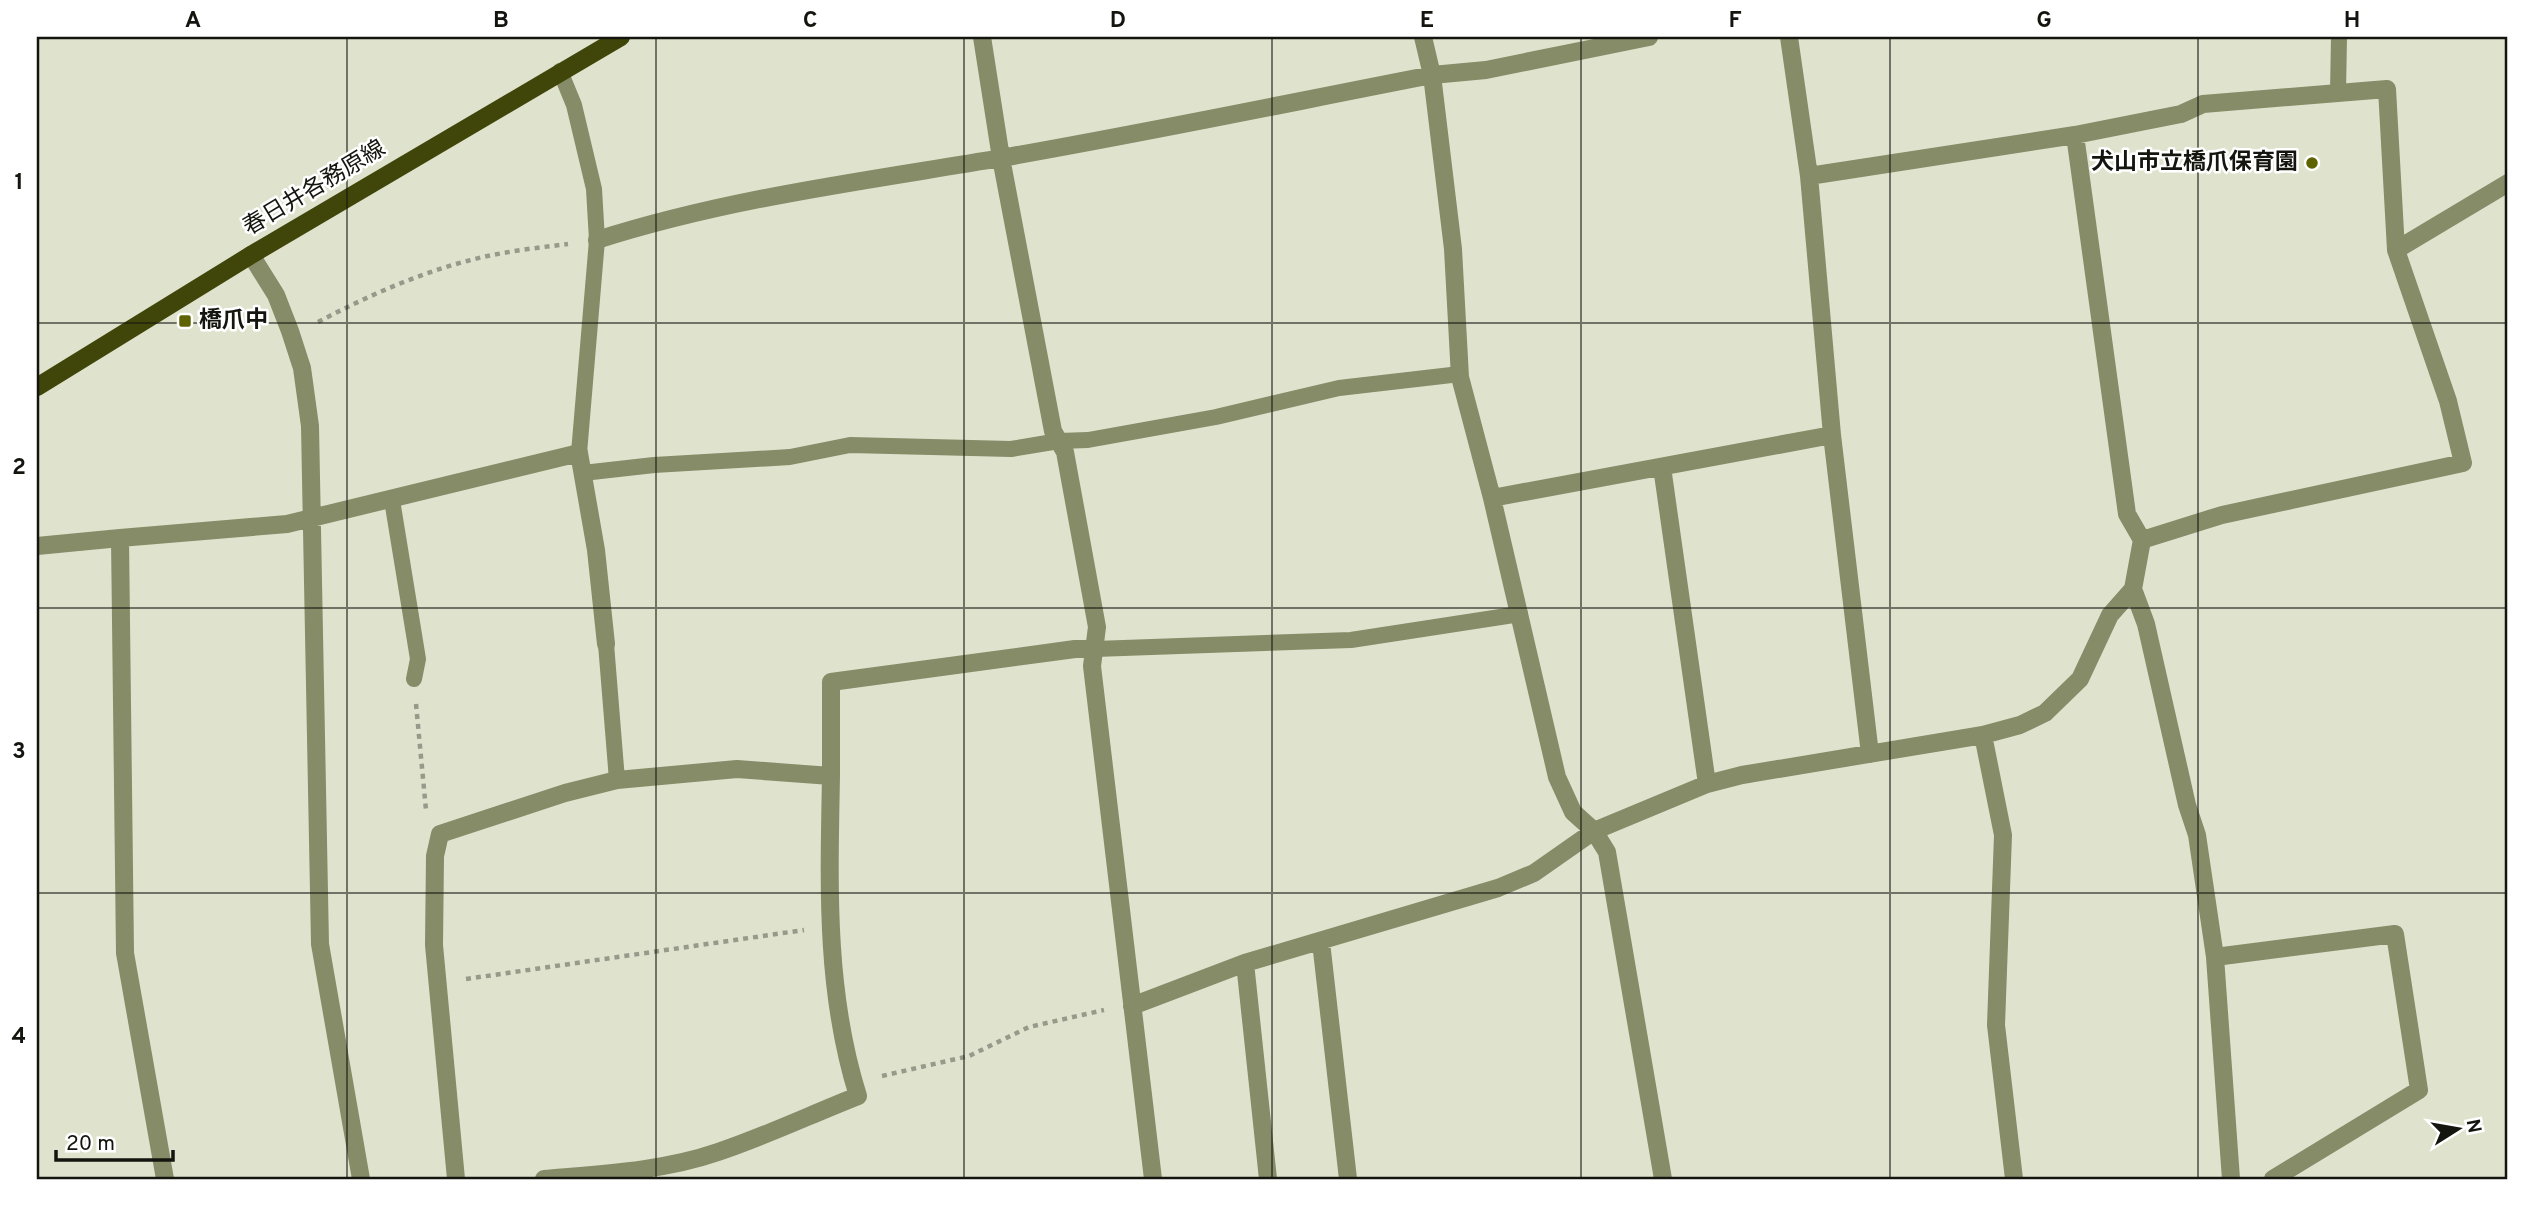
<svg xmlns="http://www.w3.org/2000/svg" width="2545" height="1216" viewBox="0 0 2545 1216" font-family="Overpass,'Noto Sans JP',sans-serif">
<rect width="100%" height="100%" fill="#dfe3ce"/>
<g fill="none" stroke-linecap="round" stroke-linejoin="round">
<path stroke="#979a8a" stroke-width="4.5" stroke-dasharray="5 5" stroke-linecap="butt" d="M318,322C366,297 414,275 467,261C500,252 535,248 568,244
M416,704L426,810
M466,979L804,930
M882,1076L969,1056L1029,1027L1104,1010"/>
<path stroke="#868b68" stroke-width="16" d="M560,71L574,105L594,189L597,240L579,453
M2338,93L2339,37
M583,473L654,465L790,457L850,445L1011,449L1059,441L1088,440L1216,417L1339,388L1460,374
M392,500L418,659L414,679
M606,644L617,780
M1095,649L1351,640L1520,614"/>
<path stroke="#868b68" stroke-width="18" d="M982,37L1001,158L1053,431L1065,452L1097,627L1092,666L1153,1179
M1423,37L1432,75L1453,249L1460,377L1492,498L1557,777L1573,812L1594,831L1607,852L1663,1179
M1789,37L1809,176L1832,435L1870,754
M2387,89L2396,250L2448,401L2463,463L2222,515L2142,540L2127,514L2075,135L2181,114L2203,104Z
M1809,176L2075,135
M597,240C728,198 865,181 1001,158C1145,133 1288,103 1432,75L1486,70L1649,37
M2396,250L2508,183
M251,255L276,295L290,331L302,368L310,426L320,944L361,1179
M1662,467L1707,784
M1492,498L1832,435
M37,546L120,538
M2133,589L2146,624L2187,805L2197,835L2215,957L2231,1179
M1983,735L2003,835L1996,1025L2014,1179
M1321,942L1348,1179
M2215,957L2395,934L2419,1090L2273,1179
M1245,963L1268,1179
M1132,1006L1245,963L1498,888L1534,873L1594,831L1707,784L1742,775L1983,735L2020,725L2045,713L2080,679L2110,615L2133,589L2142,540
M165,1179L125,953L120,538L287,524L579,453L596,550L606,644
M456,1179L434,945L435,856L440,834L565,793L617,780L737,769L831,776V682L1075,649H1095
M544,1179C602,1174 663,1171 718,1152C766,1136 812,1114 858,1096C825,991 829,885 831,776"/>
<path stroke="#404509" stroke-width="18" d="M37,387L251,255L621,37"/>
</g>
<path fill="none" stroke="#14150e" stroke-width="2" stroke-opacity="0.55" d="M347,37V1179M656,37V1179M964,37V1179M1272,37V1179M1581,37V1179M1890,37V1179M2198,37V1179M37,323H2508M37,608H2508M37,893H2508"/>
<g fill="#5c6300" stroke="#fff" stroke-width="2.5">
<circle cx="2312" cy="163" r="7"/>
<rect x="178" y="314" width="14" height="14" rx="3.5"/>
</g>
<g text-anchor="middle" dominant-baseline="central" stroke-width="5" stroke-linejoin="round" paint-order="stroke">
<g font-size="23" font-weight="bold" fill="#14150e" stroke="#fff" text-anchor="end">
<text x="2298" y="163">犬山市立橋爪保育園</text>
<text x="199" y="321" text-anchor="start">橋爪中</text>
</g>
<g font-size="23" fill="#14150e" stroke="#fff">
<text transform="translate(315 189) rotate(-31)">春日井各務原線</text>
</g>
</g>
<rect width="2545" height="1216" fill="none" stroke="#ffffff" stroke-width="77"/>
<g transform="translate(2458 1129) rotate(79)" stroke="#ffffff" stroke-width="5" paint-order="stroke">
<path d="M0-5L12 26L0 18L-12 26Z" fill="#14150e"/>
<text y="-10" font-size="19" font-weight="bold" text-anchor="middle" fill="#14150e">N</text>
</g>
<path d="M56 1150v10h117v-10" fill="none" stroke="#14150e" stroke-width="3.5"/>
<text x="66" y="1150" font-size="21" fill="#14150e" stroke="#ffffff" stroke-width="5" paint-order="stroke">20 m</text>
<rect x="38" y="38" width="2468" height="1140" fill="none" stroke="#14150e" stroke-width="2.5"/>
<g font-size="23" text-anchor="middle" font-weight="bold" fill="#14150e">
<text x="193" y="27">A</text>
<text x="501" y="27">B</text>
<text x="810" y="27">C</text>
<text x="1118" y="27">D</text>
<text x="1427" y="27">E</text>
<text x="1735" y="27">F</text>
<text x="2044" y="27">G</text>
<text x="2352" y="27">H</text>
<text x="19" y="189">1</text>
<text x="19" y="474">2</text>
<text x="19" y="758">3</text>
<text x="19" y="1043">4</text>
</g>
</svg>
